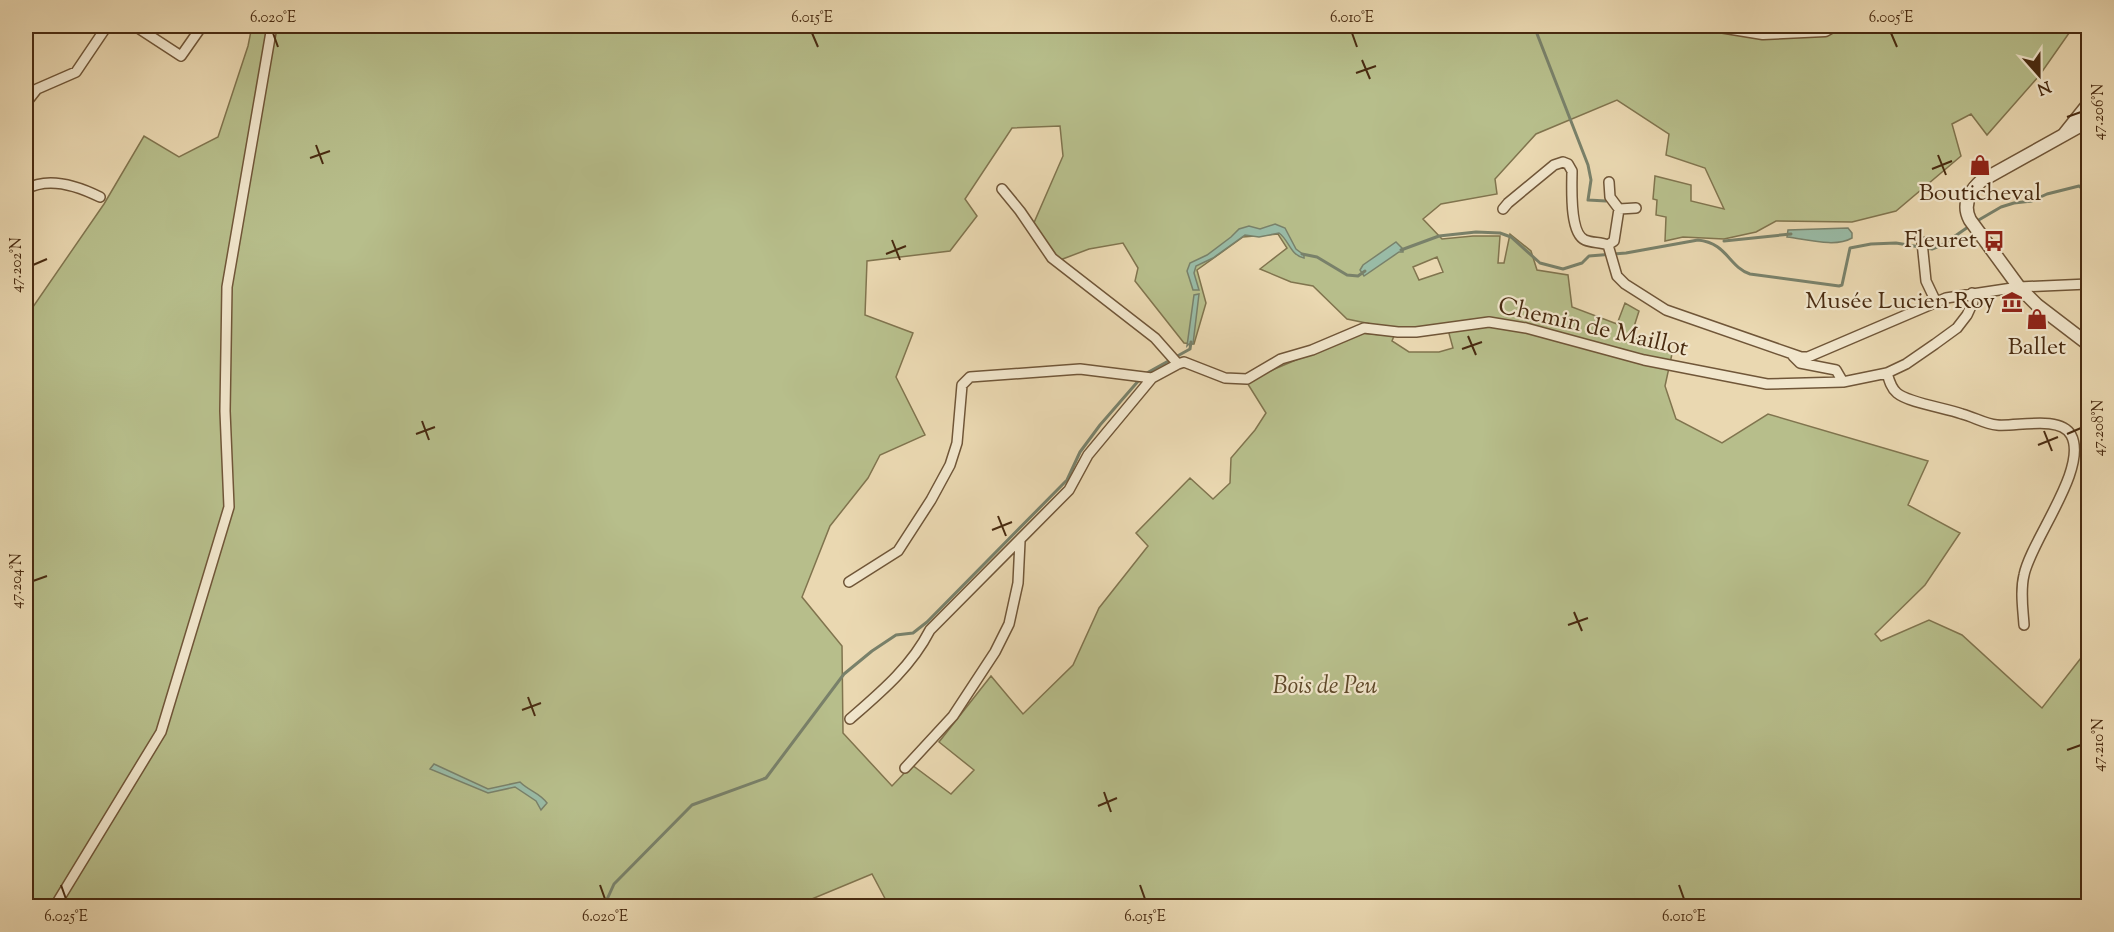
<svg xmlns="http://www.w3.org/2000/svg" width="2114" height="932" viewBox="0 0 2114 932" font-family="'Sorts Mill Goudy',serif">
<rect width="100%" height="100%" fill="#ead8b1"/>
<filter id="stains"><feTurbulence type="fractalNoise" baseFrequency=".00333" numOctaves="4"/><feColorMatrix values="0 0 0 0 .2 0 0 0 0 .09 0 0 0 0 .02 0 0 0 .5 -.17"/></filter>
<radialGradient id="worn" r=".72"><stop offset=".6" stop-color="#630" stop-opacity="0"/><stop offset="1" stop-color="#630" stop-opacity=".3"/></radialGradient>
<path fill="#b7be8b" stroke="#80744e" stroke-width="1.5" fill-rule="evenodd" d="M252,26H1710L1721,31L1826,35L1840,26H2074L2039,76L1987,135L1971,114L1952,124L1961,156L1896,211L1852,222L1776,221L1756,232L1724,239L1683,237L1665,241L1666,217L1656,215L1657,200L1653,199L1655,176L1691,185V201L1724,209L1705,168L1666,155L1669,134L1617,100L1536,134L1495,179L1497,194L1441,204L1423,219L1442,239L1473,236H1500L1498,263H1504L1510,234L1531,251L1537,270L1568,275L1572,307L1617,324L1625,303L1639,311L1631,336L1672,354L1665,386L1676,419L1722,443L1768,414L1928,461L1908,505L1960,533L1925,585L1875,634L1881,641L1929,620L1962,635L2042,708L2088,649V906H889L872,874L795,906H26V317L104,204L144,136L179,157L218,137L248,46ZM1060,126L1063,156L1033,225L1060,260L1089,249L1123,243L1138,268L1135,281L1184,343L1194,344L1206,303L1197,270L1243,237L1278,234L1287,248L1260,269L1291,282L1313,286L1347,319L1395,329L1447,326L1453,348L1439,352H1409L1392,341L1394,336L1360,333L1246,381L1266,413L1255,430L1231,458L1230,483L1213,499L1190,478L1136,533L1148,546L1099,608L1073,665L1023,714L991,676L939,742L974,770L951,794L912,765L892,786L843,733L842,646L802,597L830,526L868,478L880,455L925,435L896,377L913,333L865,315L867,261L950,251L977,216L965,199L1012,128ZM1437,257L1443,272L1419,280L1413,267Z"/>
<path fill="#99bba6" stroke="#79816a" stroke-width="1.5" d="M1275,224L1285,228L1296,249L1304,255V258C1290,255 1289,240 1279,233L1259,237L1245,235L1213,258L1196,266L1194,273L1199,290H1193L1187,271L1190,263L1207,255L1231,237L1239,229L1249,226L1260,229Z
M1848,228L1852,233V238C1835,248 1806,239 1787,237L1788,230Z
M1396,242L1403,249V252H1399L1364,276L1360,270L1363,265Z
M1199,294L1193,344H1189L1187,346L1194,295Z
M434,764L488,789L520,782C529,791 540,793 547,803L541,810L536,801L515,787L488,793L430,769Z"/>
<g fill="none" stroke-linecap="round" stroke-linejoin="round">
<path stroke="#79816a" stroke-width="3" d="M1534,26L1588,165L1591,180L1588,200L1606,201
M1977,221L2001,207L2014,203L2032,201L2047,194L2079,186L2088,193
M1724,241L1791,234
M1401,250L1439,236L1476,232L1500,233L1511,237L1540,263L1563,269L1582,263L1589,256L1626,253L1698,240C1727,243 1729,267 1750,274L1839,286L1842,285L1850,248L1871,244L1896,243L1932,249L1942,245L1971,225
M1302,254L1317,257L1347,275L1358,276L1365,271
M1145,374L1190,349L1191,342
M604,906L614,884L692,805L766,778L844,674L872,651L896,635L913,633L927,622L1067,480L1080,452L1100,425L1140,379"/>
<defs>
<path id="minor" d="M135,26L181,56L202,26
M26,103L37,89L76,72L107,26
M2064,132L2088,102
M26,189C49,176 78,186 100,197
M1002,189L1020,211L1052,258L1155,338L1178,364
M1503,209L1508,203L1554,165L1563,162L1568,164L1572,171C1572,186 1569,233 1585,240C1592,243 1600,242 1608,245L1617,276L1625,284L1666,310L1801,357H1808L1946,298L2019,287L2088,284
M1619,209L1636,208
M1922,242L1926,281L1936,302
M1608,245L1614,241L1619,209L1610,197L1609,182
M1793,356L1800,363L1836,370L1843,382
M1887,373C1889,380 1891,388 1897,393C1909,403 1946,408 1962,414C1974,417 1985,424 1997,425C2016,427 2060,415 2071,435C2089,468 2031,540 2024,575C2020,591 2023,609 2024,625
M849,582L898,551L931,500L950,465L957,443L962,385L970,377L1080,369L1152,378
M850,719C881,692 911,667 930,630L1069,490L1088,455L1152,378L1178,364L1184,362L1225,378L1247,379L1281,359L1312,350L1364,328L1398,332H1416L1489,322L1526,328L1644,360L1767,384L1843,382L1887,373L1906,364L1935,344L1957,328L1967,315L1973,302L1972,293
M905,768L953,716L995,652L1009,624L1018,583L1020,541
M55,906L161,732L229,507L225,411L227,287L272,26"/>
<path id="tertiary" d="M1720,26L1763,33L1825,30L1832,26
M2088,116L2078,127L1981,181C1969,192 1962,205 1970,220L2019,287L2037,305L2088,344"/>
</defs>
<use href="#minor" stroke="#705638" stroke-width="12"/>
<use href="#tertiary" stroke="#705638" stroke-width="15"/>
<use href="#minor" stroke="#f1e6cc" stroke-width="9"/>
<use href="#tertiary" stroke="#f1e6cc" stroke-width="12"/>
</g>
<path fill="none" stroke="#482a10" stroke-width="2" d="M273,33L278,47M812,33L818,47M1352,33L1357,47M1891,33L1897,47M1362,60L1370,79M1356,73L1376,66M2067,117L2081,112M316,145L323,164M1938,155L1946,175M310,158L330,151M1932,169L1952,161M892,240L900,260M886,254L906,246M33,265L47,259M1468,336L1476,355M1462,349L1482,342M422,421L429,440M2044,431L2052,451M416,434L435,427M2067,434L2081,428M2038,445L2058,437M998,516L1006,536M992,530L1012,522M33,581L47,576M1574,612L1582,631M1568,625L1588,618M528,697L535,716M522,710L541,703M2067,750L2081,745M1104,792L1111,812M1098,806L1117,798M61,885L66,899M600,885L605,899M1140,885L1145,899M1679,885L1684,899"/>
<defs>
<symbol id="shop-bare" viewBox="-9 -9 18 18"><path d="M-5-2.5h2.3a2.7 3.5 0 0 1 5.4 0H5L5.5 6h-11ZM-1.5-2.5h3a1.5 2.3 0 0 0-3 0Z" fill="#8f2418" stroke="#f1e6cc" stroke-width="2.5" paint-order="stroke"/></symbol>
<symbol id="bus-bare" viewBox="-9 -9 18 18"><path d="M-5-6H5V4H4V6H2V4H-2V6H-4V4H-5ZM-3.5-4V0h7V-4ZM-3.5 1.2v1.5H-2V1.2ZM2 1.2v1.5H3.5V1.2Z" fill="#8f2418" stroke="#f1e6cc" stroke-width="2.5" paint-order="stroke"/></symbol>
<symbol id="museum-bare" viewBox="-9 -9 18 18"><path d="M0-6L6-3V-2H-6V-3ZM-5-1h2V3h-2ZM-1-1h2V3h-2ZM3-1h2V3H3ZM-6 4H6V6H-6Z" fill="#8f2418" stroke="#f1e6cc" stroke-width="2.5" paint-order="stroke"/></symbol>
</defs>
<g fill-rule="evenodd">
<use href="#shop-bare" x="1965" y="150" width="30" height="30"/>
<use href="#bus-bare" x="1979" y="226" width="30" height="30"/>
<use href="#museum-bare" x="1997" y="287" width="30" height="30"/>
<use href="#shop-bare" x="2022" y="304" width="30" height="30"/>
</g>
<g text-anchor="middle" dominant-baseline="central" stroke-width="4.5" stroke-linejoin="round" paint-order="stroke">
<g font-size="24" fill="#482a10" stroke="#f1e6cc">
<text x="1980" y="194">Bouticheval</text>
<text x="1977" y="241" text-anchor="end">Fleuret</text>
<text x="1995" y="302" text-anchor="end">Musée Lucien Roy</text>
<text x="2037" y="348">Ballet</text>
</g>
<g font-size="24" fill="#482a10" stroke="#f1e6cc">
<text transform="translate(1593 328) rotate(13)">Chemin de Maillot</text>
</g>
<g font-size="24" font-style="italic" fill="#5e4829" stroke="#f1e6cc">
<text x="1325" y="687">Bois de Peu</text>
</g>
</g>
<rect width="2114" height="932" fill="none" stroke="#ead8b1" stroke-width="66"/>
<g transform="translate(2039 75) rotate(159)" stroke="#f1e6cc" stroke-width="4.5" paint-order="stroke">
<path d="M0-4.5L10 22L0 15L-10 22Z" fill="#482a10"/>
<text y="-9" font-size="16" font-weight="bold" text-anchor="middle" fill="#482a10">N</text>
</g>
<rect x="33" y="33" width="2048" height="866" fill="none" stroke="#482a10" stroke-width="2"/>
<g font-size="15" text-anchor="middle" fill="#482a10">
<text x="273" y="22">6.020°E</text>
<text x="812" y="22">6.015°E</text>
<text x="1352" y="22">6.010°E</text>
<text x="1891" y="22">6.005°E</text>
<text transform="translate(2098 112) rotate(-90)" y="5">47.206°N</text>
<text transform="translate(16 265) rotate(-90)" y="5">47.202°N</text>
<text transform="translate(2098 428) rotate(-90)" y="5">47.208°N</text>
<text transform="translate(16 581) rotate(-90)" y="5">47.204°N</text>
<text transform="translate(2098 745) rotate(-90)" y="5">47.210°N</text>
<text x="66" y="921">6.025°E</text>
<text x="605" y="921">6.020°E</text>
<text x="1145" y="921">6.015°E</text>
<text x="1684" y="921">6.010°E</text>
</g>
<rect width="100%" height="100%" filter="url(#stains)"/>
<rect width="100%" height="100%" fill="url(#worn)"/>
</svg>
